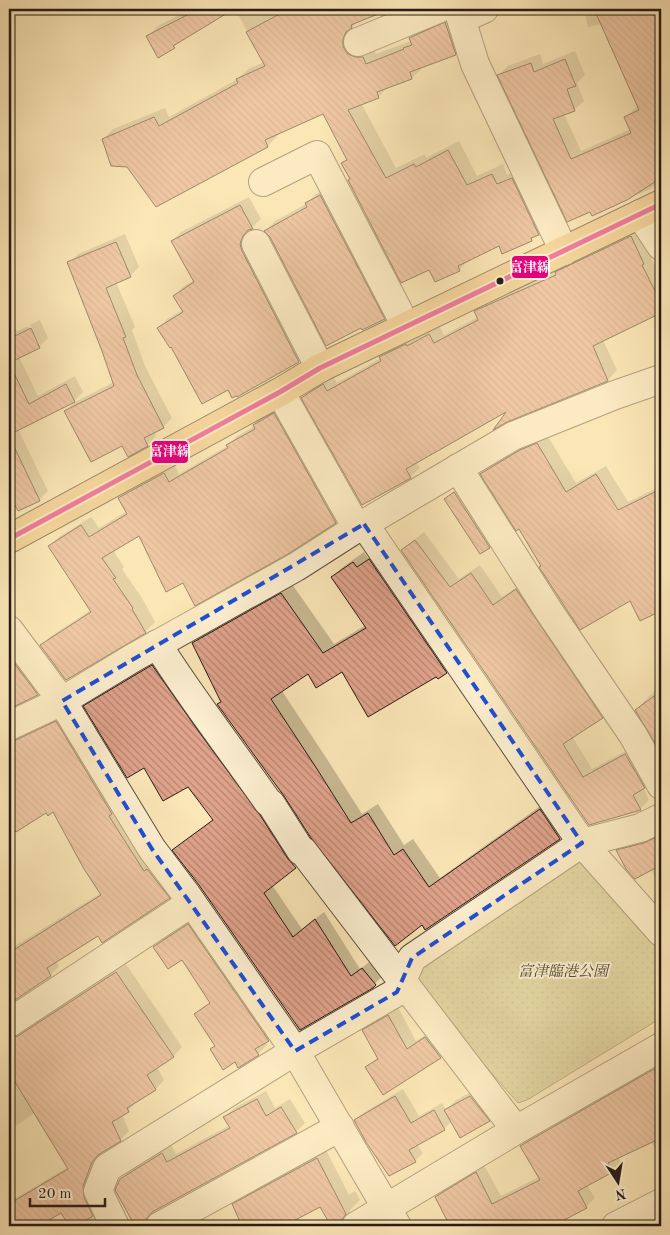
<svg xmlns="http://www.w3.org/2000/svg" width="670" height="1235" viewBox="0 0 670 1235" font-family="'Old Standard TT','Noto Serif JP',serif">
<defs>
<pattern id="park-dots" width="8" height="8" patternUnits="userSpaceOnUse" patternTransform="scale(1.25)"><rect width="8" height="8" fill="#c5c38a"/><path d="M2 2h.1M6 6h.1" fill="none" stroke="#a9a776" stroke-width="1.8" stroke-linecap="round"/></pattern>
<pattern id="building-back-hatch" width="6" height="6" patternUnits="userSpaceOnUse" patternTransform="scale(1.25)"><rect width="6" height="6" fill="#e0a38c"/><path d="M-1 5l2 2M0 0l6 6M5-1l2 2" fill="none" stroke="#b68471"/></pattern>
</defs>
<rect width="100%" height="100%" fill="#fbe6b7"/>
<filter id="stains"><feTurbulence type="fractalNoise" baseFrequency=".004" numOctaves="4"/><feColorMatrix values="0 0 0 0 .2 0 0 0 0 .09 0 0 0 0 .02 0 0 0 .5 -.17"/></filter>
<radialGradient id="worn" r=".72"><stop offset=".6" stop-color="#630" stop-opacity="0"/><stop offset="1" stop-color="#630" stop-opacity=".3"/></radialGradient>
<path fill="url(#park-dots)" stroke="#766f50" d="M586,857L661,947V1018L527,1100L518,1103L413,985L416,963Z"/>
<path fill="#0003" d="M185,9H232L183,38L174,47L148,36L158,26L186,11Z
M235,9H273L276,15L292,9H379L361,16L352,28L353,37L373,47L376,54L411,41L410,38L420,28L456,13L465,44L455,54L422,68L412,78L388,87L378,97L361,103L396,168L425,154L426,158L459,141L477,176L503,164L507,175L522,168L548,223L531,240L499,244L470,259L459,270L430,269L351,179L343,164L348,159L324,112L277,133L278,135L268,146L157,205L128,166L103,139L113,129L165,108L169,117L238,79L248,69L264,62Z
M584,9H661V186L660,185L592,214L499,75L508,66L540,54L543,64L575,51L585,75L577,83L584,101L574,110L564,114L581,151L631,129L625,117L638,106L602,24L588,27Z
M330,186L394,309L384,318L271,236L266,231L275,221L306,204L316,194Z
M249,197L261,219L250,229L249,234L308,352L299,361L238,396L172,345L159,328L167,319L183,310L175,296L183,287L194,280L172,241L181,232Z
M640,228L653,254L650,256L661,277V311L603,340L617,370L608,380L507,420L510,408L416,462L420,468L410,477L362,503L303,398L312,389L333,376L337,383L381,358L390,348L415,336L416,337L439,325L444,335L478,317L476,312L485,302L560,269L566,263Z
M125,234L139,267L130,276L116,282L135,327L132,330L145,366L172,418L163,427L154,432L156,436L147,445L123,444L66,411L75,402L114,382L103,350L69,263L78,254Z
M11,319L17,331L28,326L37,345H40L30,325L40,320L48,338L39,347L19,357L38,396L75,376L83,392L74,401L18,429L48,491L39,500L15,503L9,507V320Z
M284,405L345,512L335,522L183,582L139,534L113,550L124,567L122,569L142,598L155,622L145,632L42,645L51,636L91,610L50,546L59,537L91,517L99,528L127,511L120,498L129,489L174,464L179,474L229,445L237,436L255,426L254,425L264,415Z
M547,435L576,483L606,466L628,502L661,486V610L641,620L631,600L542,565L520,527L482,474L491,464L531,441Z
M456,489L499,537L489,547L480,552L446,499Z
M424,532L459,579L480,565L502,597L526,581L611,709L602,718L572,736L592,769L635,746L653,778L643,787L649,800L640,809L589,824L402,550Z
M380,550L456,662L446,672L436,675L342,671L309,673L282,691L327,759L362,814L378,804L404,845L413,839L440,878L550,799L570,828L559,838L426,928L285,795L218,704L222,701L193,643L204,633L292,584L334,644L366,625L332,577L343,567L364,552L368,558Z
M9,635L46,685L37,694L9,707Z
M161,658L303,858L272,885L302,929L324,912L360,969L372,960L383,975L372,987L300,1029L200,884L174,850L183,842L214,819L188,786L144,766L85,706L94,698Z
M661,684V751L636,710Z
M65,713L178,888L169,897L99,934L56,961L59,966L50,976L9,1003V940L13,947L101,893L53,810L47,811L9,832V729Z
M661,831V894L651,869L617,851L627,841Z
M197,916L277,1031L265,1042L267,1045L258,1054L235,1061L211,1049L216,1045L196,1014L211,1001L182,958L155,947L164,938Z
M126,964L182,1047L174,1056L157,1067L164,1080L156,1089L137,1100L128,1111L122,1115L129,1131L120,1140L101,1152L92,1175L112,1226H84L82,1221L71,1226L61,1211L37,1226H9V1202L68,1167L36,1112L9,1131V1026L19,1030L27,1028Z
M398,1007L416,1041L435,1029L450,1048L441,1057L384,1093L367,1067L378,1057L363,1031L373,1021Z
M661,1062V1157H660L651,1141L618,1157L621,1162L612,1171L587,1185L595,1198L586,1207L557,1214L534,1226H449L451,1225L436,1197L445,1189L484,1165L501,1196L539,1177L521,1146L530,1138Z
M480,1087L499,1111L489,1120L452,1121L444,1129L417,1144L423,1153L415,1161L390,1175L355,1120L363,1113L403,1089L419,1116L442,1103L446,1110L456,1100Z
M266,1091L275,1108L290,1099L305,1123L296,1132L155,1210L153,1215L157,1226H132L130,1219L116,1190L121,1179L130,1170L171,1145L176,1154L230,1125L225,1117L234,1108Z
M9,1138L12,1144L9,1147Z
M326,1150L349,1195L355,1191L360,1200L350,1210L349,1217L353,1226H333L320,1206L286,1223L287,1226H244L233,1205L242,1196Z"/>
<path fill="url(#building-back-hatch)" stroke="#271b16" d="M183,9H234L173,46L175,48L158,58L146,36L187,15Z
M289,9H388V10L351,25L352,28L346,32L343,39V47L348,54L355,57H363L366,64L404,49L403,48L412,45L409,38L445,22L456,55L410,72L412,79L377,92L379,98L348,110L386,178L414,164L416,167L448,150L467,185L492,174L497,184L512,178L539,235L531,238L532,241L502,254L499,246L458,266L460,271L435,282L429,270L401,283L348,180L350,179L341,163L347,160L323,114L265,140L268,147L156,207L127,167L111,166L102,139L154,117L159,126L238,83L236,79L265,66L246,32Z
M594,9H656L661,18V178L627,200L592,216L590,212L567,222L497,75L531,63L534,72L565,59L576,86L567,89L575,111L553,119L571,159L631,133L624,117L639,110Z
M320,195L385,319L362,330L361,328L326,346L270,237L264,231L307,207L305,203Z
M240,205L253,229L248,230L243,236L240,244L242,251L299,362L237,397L236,396L232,398L228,390L202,404L171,347L170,348L157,328L183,312L173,296L194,282L171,241Z
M631,236L644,264L642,265L661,303V313L593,346L608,381L507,422L493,430L506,412L406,469L411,478L362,505L301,398L323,384L327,391L381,361L379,357L406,344L407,346L429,334L434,343L478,320L474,311L556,275L555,272Z
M116,242L131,277L106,288L126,337L123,338L137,375L164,428L144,438L148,446L128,457L122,446L91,462L64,411L114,386L102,351L67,262Z
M31,328L40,348L9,363V339Z
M9,363L29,404L66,384L75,402L9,435Z
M274,413L336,523L288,554L195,606L183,583L166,592L139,536L102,558L116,578L113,579L133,608L132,609L146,633L66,680L40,645L91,612L48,546L81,525L89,537L127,514L118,498L164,473L169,482L228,448L226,445L255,429L253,425Z
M9,436L40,501L18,511L9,493Z
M537,443L566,492L596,474L618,510L661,489V611L640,621L630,601L580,630L539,567L541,566L519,529L516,531L480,474L520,450Z
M454,492L490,548L480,554L444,499Z
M415,540L450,587L471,573L493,605L516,589L603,718L563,744L583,777L625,754L645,788L633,795L641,810L589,825L401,550Z
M369,559L447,673L438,679L436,677L368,717L342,672L316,688L308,674L271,699L317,769L351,823L368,813L394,855L403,849L429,887L540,809L560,839L425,930L422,925L395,946L311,838L284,796L217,704L221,702L192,643L281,593L323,653L366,628L331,577L353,562L357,567Z
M9,656L38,695L15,706L9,697Z
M152,665L199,732L260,815L288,859L296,868L264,893L293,937L315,919L351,976L362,968L376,985L373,988L300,1030L199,885L172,850L213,820L188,787L163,801L144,768L127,778L83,706Z
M661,691V753L635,710Z
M56,721L112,814L109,816L144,871L147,869L170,898L102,943L98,936L47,968L51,976L9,1004V953L101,895L84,869L53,812L48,816L46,813L16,832L9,821V741L16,740Z
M661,835V865L635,879L626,869L616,850L644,843Z
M188,924L269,1041L255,1049L259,1055L238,1068L235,1062L223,1070L210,1049L215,1046L194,1014L210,1003L182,960L168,969L153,947Z
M116,972L174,1057L147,1075L156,1090L127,1108L129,1112L112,1122L121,1141L98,1155L92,1162L83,1186L84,1197L93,1216L76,1226H69L61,1213L39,1226H9V1204L68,1169L9,1072V1038L18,1036Z
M388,1015L407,1049L425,1037L441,1058L383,1095L365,1067L378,1059L362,1030Z
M654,1069L661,1083V1138L608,1163L613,1172L578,1191L587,1208L553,1226H450L435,1197L476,1172L492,1204L540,1180L520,1146Z
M395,1096L411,1123L434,1110L445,1130L409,1150L416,1162L389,1176L366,1142L354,1120Z
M470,1096L490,1121L460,1138L444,1110Z
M257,1099L266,1116L281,1107L297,1133L152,1212L147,1218L145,1224L135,1226L115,1190L120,1179L162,1153L167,1162L230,1128L223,1117Z
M317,1158L346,1214L343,1218L341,1223L336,1226H331L320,1207L284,1226H242L232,1204Z"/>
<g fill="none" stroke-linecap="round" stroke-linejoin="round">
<defs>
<path id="minor" d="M458,9L475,64L564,251
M461,19L484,9
M358,42L438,9
M263,182L317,155L406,326
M640,214L661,246
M256,244L320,368
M280,392L357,528
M458,468L548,610L633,735L661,785
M364,524L582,843L661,932
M9,630L62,701L152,849L186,894L295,1051L397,1226
M157,644C191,698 231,749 268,802L271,804L301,851H303L516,1130
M9,726L62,701L133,658L296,567L357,528L513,436L615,395L661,379
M9,1023L191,903
M115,1226L98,1191L107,1168L295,1051L397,992L412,958L582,843L640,828L661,818
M160,1226L340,1127
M356,1226L516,1130L661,1047
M616,1226L661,1203"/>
<path id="major" d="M9,539L280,392L320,368L661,204"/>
</defs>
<use href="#minor" stroke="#5c4e3e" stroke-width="30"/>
<use href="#major" stroke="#271b16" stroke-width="30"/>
<use href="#minor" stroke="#fcefd0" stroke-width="28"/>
<use href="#major" stroke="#eec37c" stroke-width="28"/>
<defs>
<path id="bus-1" d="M9,539L280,392L320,368L661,204"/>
</defs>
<use href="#bus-1" stroke="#fcefd0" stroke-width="9"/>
<use href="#bus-1" stroke="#e5007d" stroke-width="5"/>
</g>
<path d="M0 0H670V1235H0ZM364,524L582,843L412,958L397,992L295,1051L152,849L62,701Z" fill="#fbe6b7" fill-opacity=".55" fill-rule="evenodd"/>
<path fill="none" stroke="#1d4ed8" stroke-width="4" stroke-dasharray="10 6" stroke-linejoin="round" d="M364,524L582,843L412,958L397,992L295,1051L152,849L62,701Z"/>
<circle fill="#271b16" stroke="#fcefd0" stroke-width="2" cx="500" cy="281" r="4.5"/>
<g text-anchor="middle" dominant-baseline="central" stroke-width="4" stroke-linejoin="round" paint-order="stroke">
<g font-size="15" font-style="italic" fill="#564d39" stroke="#fcefd0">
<text x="563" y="972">富津臨港公園</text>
</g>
</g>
<g stroke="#fcefd0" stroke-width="2">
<rect x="511" y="255" width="38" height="24" rx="5" fill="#e5007d"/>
<rect x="151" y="440" width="38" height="24" rx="5" fill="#e5007d"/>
</g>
<g font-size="14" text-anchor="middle" font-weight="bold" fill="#fff">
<text x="530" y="272">富津線</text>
<text x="170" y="456">富津線</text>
</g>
<rect width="670" height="1235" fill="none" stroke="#fbe6b7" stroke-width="30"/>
<rect x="10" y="10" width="650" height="1215" fill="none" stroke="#271b16" stroke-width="2.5"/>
<rect x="15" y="15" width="640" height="1205" fill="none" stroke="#271b16"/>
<g transform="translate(618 1182) rotate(168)" stroke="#fcefd0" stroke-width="4" paint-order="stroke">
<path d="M0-4L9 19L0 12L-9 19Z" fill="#271b16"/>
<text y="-8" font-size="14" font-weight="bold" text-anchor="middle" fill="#271b16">N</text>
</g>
<path d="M30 1198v8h75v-8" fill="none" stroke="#271b16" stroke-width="2.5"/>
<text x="38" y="1198" font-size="15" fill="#271b16" stroke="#fcefd0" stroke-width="4" paint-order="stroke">20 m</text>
<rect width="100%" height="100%" filter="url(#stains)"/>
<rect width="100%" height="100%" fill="url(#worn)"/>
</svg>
